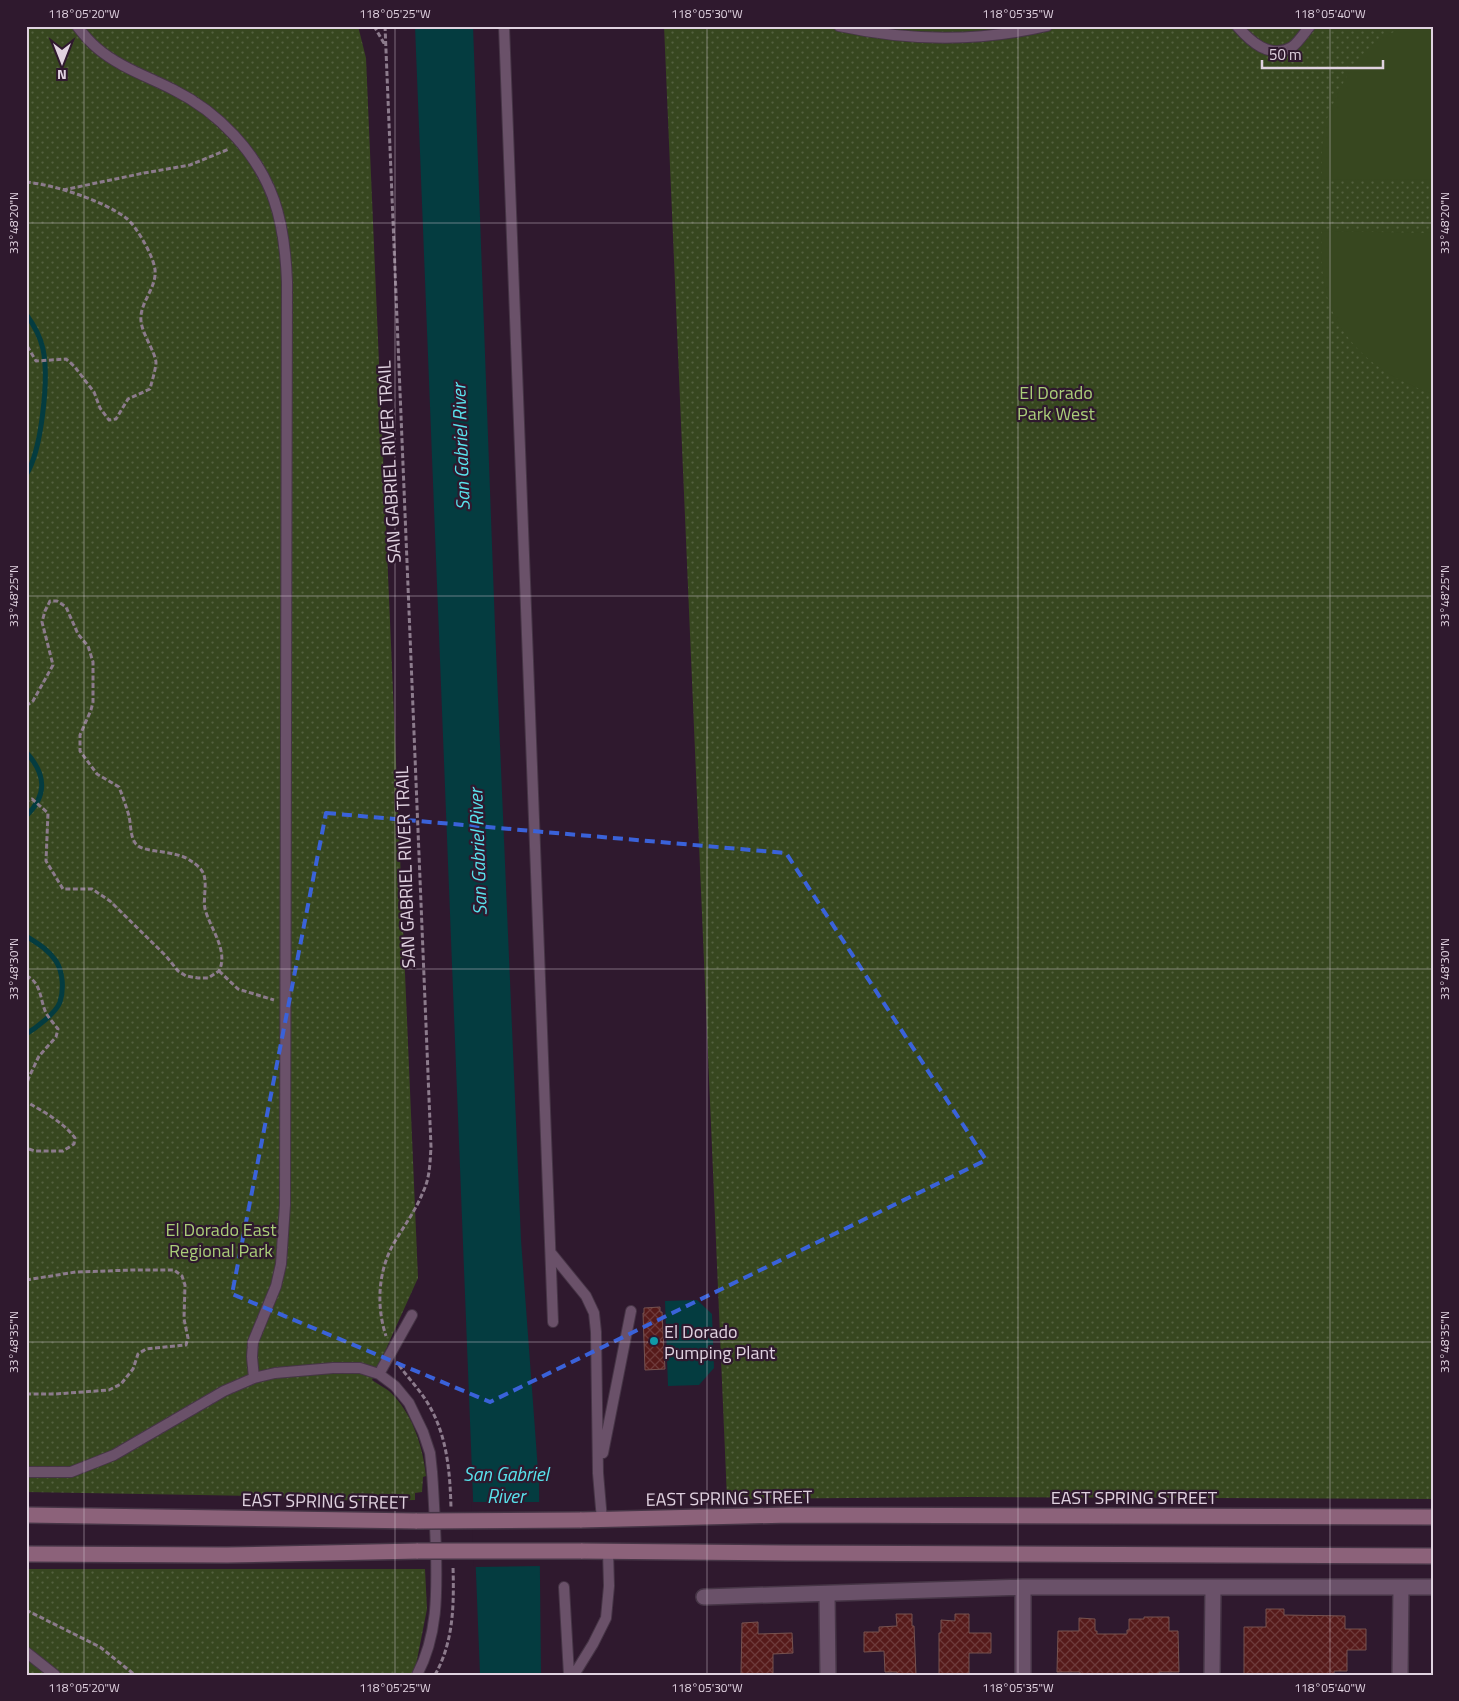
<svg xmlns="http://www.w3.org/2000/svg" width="1459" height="1701" viewBox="0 0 1459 1701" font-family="'Titillium Web',sans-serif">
<defs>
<pattern id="park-dots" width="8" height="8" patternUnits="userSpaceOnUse" patternTransform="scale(1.25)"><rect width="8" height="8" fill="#37471f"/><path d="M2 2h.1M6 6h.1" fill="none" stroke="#54613f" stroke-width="1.8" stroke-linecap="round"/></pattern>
<pattern id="building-cross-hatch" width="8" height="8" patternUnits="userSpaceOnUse" patternTransform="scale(1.25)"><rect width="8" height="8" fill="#561a1a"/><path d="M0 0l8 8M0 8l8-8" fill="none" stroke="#6e3a3b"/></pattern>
</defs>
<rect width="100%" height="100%" fill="#2f192e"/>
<path fill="url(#park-dots)" d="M26,26H358L366,58L418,1278L372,1380C377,1384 384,1387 389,1391C412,1412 423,1446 426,1476L423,1477L422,1492L415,1493V1500L362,1501L257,1496L26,1492Z
M664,26H1433V1499L968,1497L727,1499Z
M26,1569H425L427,1609L414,1675H26Z"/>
<path fill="#37471f" d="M1409,26H1433V179L1322,180C1322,160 1321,140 1326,122C1328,114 1332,107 1335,100C1351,64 1370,38 1409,26Z
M1322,231L1433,233V393C1425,392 1418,388 1411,385C1372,369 1336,335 1326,292C1321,272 1321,252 1322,231Z"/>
<path fill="#043c40" d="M415,26H473L495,627L521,1240L539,1484L541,1675H480Z
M697,1300L712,1314L714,1368L699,1385L668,1386L665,1301Z"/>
<path fill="#2f192e" d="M471,1502H542V1566L474,1567Z"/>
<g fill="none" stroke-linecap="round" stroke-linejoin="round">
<path stroke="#043c40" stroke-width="5" d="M26,314C34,325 40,335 43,349C49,377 42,450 26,475
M26,752C46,774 48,795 26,816
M26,936C37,943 48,949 56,961C63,972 64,989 60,1002C56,1013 36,1028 26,1034"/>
</g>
<path fill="url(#building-cross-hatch)" stroke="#76524f" d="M660,1307V1312H662L665,1369L645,1370L643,1313H644V1308Z
M1266,1609H1284V1615L1345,1616V1629H1366V1650H1347V1671H1334V1675H1244V1627H1266Z
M896,1614H912V1626H914L916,1675H897V1672H885L884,1651L864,1652V1632H879V1627L897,1626Z
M955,1614H969V1633H991V1653H969V1674L939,1675V1633H941V1620L955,1621Z
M1144,1617H1169V1631H1178L1179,1672H1159V1675H1080V1672H1057L1058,1631H1079V1618L1095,1619V1631H1097V1634H1127V1630H1129V1619H1144Z
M758,1622V1634L792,1633L793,1653L773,1654V1675H741L742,1623Z"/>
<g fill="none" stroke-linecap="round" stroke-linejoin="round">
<defs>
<path id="lane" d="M77,26C83,34 90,42 97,48C119,67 149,77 174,90C218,112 257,152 274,200C283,226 286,255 287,282L285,1205L281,1264L276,1286L253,1342L252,1357L254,1378
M504,26L553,1322
M839,26C908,41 978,42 1047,26
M1237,26C1250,41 1270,60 1292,47C1298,43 1305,32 1310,26
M551,1253L586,1296L594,1313L596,1332L598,1473L602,1520
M379,1374L412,1315
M603,1453L631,1311
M26,1472H71L114,1455L224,1391L254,1378L275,1373L333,1368H360L379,1374L395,1386L409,1403L423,1432L430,1453L432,1472C434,1498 435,1524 436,1550C437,1593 438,1635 417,1675
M564,1587L569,1675
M26,1652L55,1675
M572,1675L577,1670L593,1644L606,1618L609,1586L608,1551"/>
<path id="street" d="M827,1594L828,1675
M704,1597L1023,1587H1433
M1023,1675V1587
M1212,1675L1213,1588
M1400,1675L1401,1587"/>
<path id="secondary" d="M26,1515L417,1521
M580,1520L790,1515L1433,1517
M581,1551L788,1553L1433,1556
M26,1554L227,1555L418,1551"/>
</defs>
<use href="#lane" stroke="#463546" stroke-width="12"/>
<use href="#street" stroke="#463546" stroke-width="18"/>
<use href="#secondary" stroke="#463546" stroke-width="18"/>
<path stroke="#8c7b8c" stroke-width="3" stroke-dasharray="5 2.5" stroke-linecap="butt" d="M374,26L385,45
M385,26L431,1147C430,1162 430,1178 423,1192C416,1210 404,1226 394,1243C378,1271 376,1306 386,1336
M26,182C55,185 102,200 126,218C136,225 154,257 155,270C157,288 139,303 141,321C142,334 156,353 156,363C155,372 152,381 150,389L128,399L116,419L109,420L100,408L94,392L74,366L66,359L36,361L26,344
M63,190L144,173L190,165L229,149
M26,706L33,701L53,665L42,622L45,611L50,601H57L66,607L78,634L88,646L93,662V702L91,710L80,735V751L97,774L119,787C123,797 126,806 129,816C131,824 130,839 137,845C145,853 177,850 191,861C196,864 202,869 204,875C207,886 203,898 205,909C210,928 229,951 219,971L208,978H198L186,976L178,971L166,956L110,901L92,889H63L46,861L48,813L32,799L26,801
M219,971L238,989L274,1000
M26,976C41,981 40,1000 46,1013C49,1018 54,1024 58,1029L56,1037L39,1056L29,1077L27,1083V1102C44,1112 63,1122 75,1138L74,1144L63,1151H35L26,1148
M26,1280L76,1272L133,1270H174L182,1276L185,1285L184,1319L188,1338L186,1345L146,1349L138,1354L133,1369L121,1384L109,1390L56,1394H26
M399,1365C408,1378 419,1389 427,1402C447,1434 450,1471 451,1508
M26,1610L100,1647L135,1675
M435,1675C454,1641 454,1604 453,1566"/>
<use href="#lane" stroke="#6a5169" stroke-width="10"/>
<use href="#street" stroke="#6a5169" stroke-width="15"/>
<use href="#secondary" stroke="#8c627a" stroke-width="15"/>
<defs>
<path id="secondary-bridge" d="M417,1521L580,1520
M418,1551H581"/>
</defs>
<use href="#secondary-bridge" stroke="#463546" stroke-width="18" stroke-linecap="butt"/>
<use href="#secondary-bridge" stroke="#8c627a" stroke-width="15"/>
</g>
<path fill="none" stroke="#3a62d9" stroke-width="4" stroke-dasharray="10 6" stroke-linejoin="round" d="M326,813L786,853L986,1160L490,1402L232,1294Z"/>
<path fill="none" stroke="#e0d2e0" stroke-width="1" stroke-opacity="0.45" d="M84,26V1675M395,26V1675M707,26V1675M1018,26V1675M1330,26V1675M26,223H1433M26,596H1433M26,969H1433M26,1342H1433"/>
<circle fill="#0f9aa8" stroke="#2f192e" stroke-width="2" cx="654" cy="1341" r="5"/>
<g text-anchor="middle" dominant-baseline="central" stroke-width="4.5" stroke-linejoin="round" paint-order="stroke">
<g font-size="18" fill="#aace79" stroke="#2f192e">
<text x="1056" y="392">El Dorado<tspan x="1056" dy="21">Park West</tspan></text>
<text x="221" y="1229">El Dorado East<tspan x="221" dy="21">Regional Park</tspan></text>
</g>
<g font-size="18" fill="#e0d2e0" stroke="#2f192e">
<text transform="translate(389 462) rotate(-93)">SAN GABRIEL RIVER TRAIL</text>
<text transform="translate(405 867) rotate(-92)">SAN GABRIEL RIVER TRAIL</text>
<text x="1134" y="1497">EAST SPRING STREET</text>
<text transform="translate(729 1498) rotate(-1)">EAST SPRING STREET</text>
<text transform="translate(325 1501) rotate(1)">EAST SPRING STREET</text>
</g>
<g font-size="18" fill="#e0d2e0" stroke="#2f192e" text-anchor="start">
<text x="664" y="1331">El Dorado<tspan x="664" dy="21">Pumping Plant</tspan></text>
</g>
<g font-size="19" font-style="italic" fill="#59e3ed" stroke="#2f192e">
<text transform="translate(460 447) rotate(-92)">San Gabriel River</text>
<text transform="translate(477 852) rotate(-92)">San Gabriel River</text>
<text x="506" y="1473">San Gabriel<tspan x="506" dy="22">River</tspan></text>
</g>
</g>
<rect width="1459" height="1701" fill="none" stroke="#2f192e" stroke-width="55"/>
<g transform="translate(62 62) rotate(180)" stroke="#2f192e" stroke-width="4" paint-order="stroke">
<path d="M0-4L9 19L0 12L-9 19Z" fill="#e0d2e0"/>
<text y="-8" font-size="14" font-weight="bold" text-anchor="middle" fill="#e0d2e0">N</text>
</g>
<path d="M1262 60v8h121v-8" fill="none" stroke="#e0d2e0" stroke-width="2.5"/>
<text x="1269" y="60" font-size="15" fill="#e0d2e0" stroke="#2f192e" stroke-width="4" paint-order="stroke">50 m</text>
<rect x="28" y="28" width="1404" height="1646" fill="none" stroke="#e0d2e0" stroke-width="2"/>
<g font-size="12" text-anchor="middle" fill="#e0d2e0">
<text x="84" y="18">118°05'20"W</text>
<text x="395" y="18">118°05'25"W</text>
<text x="707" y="18">118°05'30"W</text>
<text x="1018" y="18">118°05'35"W</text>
<text x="1330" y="18">118°05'40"W</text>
<text transform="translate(1445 223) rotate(-90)" y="4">33°48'20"N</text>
<text transform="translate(14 223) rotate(-90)" y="4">33°48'20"N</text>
<text transform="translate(1445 596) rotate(-90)" y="4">33°48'25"N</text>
<text transform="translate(14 596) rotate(-90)" y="4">33°48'25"N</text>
<text transform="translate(1445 969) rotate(-90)" y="4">33°48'30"N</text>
<text transform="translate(14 969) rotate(-90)" y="4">33°48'30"N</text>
<text transform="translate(14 1342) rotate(-90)" y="4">33°48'35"N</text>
<text transform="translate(1445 1342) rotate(-90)" y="4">33°48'35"N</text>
<text x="84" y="1692">118°05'20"W</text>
<text x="395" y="1692">118°05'25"W</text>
<text x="707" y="1692">118°05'30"W</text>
<text x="1018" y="1692">118°05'35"W</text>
<text x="1330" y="1692">118°05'40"W</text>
</g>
</svg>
